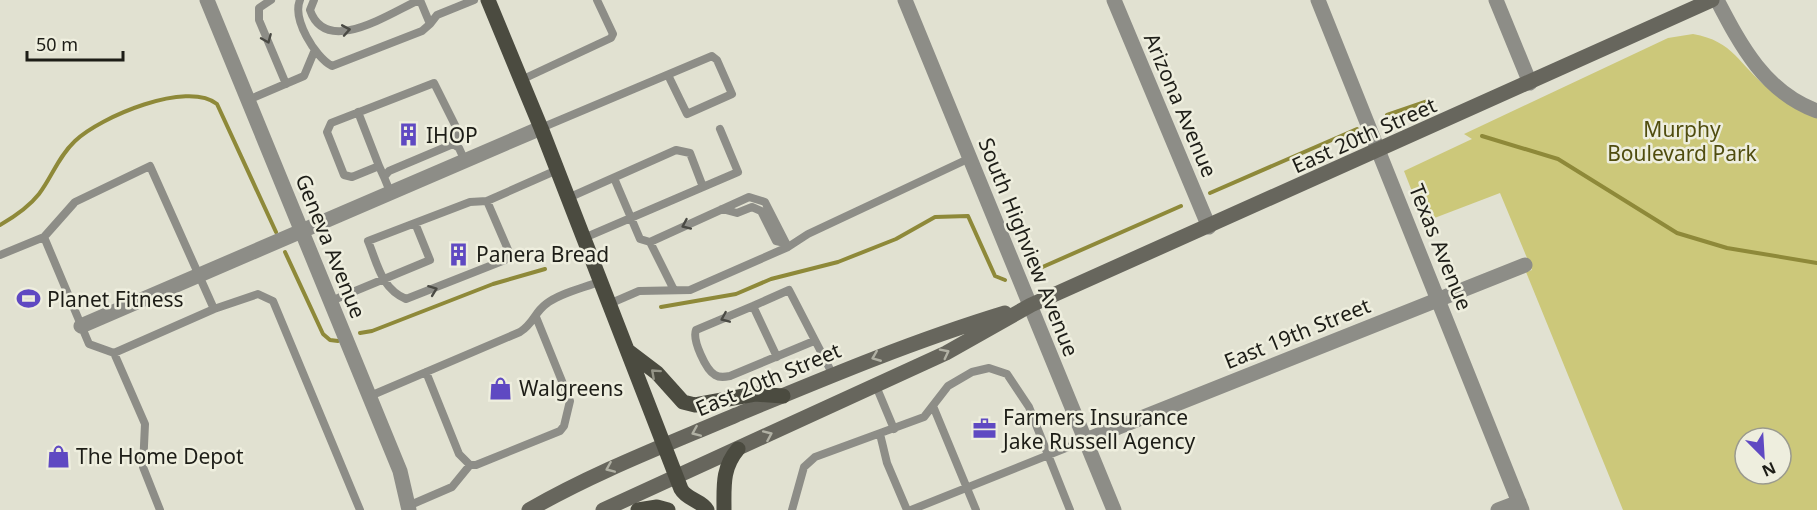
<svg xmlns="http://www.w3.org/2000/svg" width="1817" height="510" viewBox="0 0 1817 510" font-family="'Noto Sans',sans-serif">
<rect width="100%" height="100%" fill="#e1e1d1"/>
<path fill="#ccc87a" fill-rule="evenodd" d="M1693,34C1734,41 1739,65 1768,88C1783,100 1801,108 1817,118V510H1623L1526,272L1532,270L1500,193L1424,222L1404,171L1472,139L1464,134L1668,38ZM1745,438H1781V474H1745Z"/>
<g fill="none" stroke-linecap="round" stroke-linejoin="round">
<path stroke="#8e8939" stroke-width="4" d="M1387,115L1428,101
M1482,136L1558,159L1677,233L1727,248L1817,263
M1210,193L1357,129
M0,225C14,217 28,208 39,194C52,177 58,157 75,141C100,117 187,80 217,104L276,232
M285,252L323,334L330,340L338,341
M1038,269L1181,206
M661,307L736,294L771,279L838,262L896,239L935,217L968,216L995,276L1005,280
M360,333L372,331L493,284L545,269"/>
<path stroke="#8d8d87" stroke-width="8" d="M271,0L259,8V20L286,84
M300,0C292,19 315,57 332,66L422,31L430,24L420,0
M314,0L310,10C326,57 390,13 419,0
M430,24L437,15L474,0
M521,80L611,38L613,34L597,0
M248,100L304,76L314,52
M358,112L379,166
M541,128L712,56L717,60L732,94L687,114L668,75
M384,177L379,166L352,177L344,175L327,132L331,123L434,83L457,129V146
M614,178L640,239L650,242L749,197L765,202L788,247
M703,187L738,172L720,129
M391,194L384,177L389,171L453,144L459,148L465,161
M568,198L676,150L690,153L703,187L584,238
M487,201L557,170
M722,209L737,213L752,207L761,211L776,241L785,243
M44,237L89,344L114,353L145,424L143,467L160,510
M650,242L674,290
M0,255L44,237L75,202L150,166L214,309L258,294L273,301L360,510
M331,301L430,260L415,223L368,241C378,265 381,288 406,299L505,260L509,252L487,201L470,202L415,223
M609,304L639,291L690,290L788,247L808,234L970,158
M753,306L696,330C692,340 706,370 715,375C720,378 725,377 730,376L814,341
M114,353L214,309
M777,357L753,306L789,290L833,375
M426,372L459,454L470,465H476L560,431L564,426L570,401L536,317
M876,386L894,429
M370,396L520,332C534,323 534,313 546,304C560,293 584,288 601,281
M933,406L976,510
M880,434L887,463L907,510
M408,506L452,487L470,465
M792,510L804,467L815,457L924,417L948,386L972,372L989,368L1007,374L1029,407L1070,510
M911,510L1086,440"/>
<path stroke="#8d8d87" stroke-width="15" d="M207,0L400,471L409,510
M905,0L1114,510
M1114,0L1209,227
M1318,0L1522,510
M1496,0L1530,83
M81,326L541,128
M1086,440L1525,265
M1498,510L1519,502"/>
<path stroke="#8d8d87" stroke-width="15" d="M1717,0C1741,46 1765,92 1817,111"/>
<path stroke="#67665d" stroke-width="15" d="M529,510C595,472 666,445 736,415C825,378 913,341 1005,313
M603,510L946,353L1031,305L1712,0"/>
<path stroke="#4b4b40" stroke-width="15" d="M488,0L541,128L681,489C687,500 701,500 707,510
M628,351L657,373L683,402L695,405L755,394L783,396
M638,510L657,507L668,510
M724,510C724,486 722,468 738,449"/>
</g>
<defs><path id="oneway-chevron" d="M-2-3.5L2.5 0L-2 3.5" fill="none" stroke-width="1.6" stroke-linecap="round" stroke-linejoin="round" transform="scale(1.5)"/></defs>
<g stroke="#4a4a44">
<use href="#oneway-chevron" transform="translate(346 30) rotate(-10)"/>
<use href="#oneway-chevron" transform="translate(267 39) rotate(67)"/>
<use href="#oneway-chevron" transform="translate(686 225) rotate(156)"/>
<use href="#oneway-chevron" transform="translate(433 290) rotate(-21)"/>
<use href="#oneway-chevron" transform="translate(725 318) rotate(157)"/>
</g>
<g stroke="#b1b1a4">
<use href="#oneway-chevron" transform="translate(945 353) rotate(-27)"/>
<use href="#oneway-chevron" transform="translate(876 357) rotate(158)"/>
<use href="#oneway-chevron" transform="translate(696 432) rotate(157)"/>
<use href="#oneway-chevron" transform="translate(768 435) rotate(-24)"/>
<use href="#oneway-chevron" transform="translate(610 468) rotate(157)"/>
</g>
<use stroke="#949487" href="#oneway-chevron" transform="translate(655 373) rotate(-138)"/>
<defs>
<symbol id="building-bare" viewBox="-9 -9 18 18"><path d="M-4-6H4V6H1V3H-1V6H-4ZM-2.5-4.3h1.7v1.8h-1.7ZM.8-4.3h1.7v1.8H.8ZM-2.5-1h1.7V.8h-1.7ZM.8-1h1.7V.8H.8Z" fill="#5f49c2" stroke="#eeeede" stroke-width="2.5" paint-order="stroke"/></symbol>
<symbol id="stadium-bare" viewBox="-9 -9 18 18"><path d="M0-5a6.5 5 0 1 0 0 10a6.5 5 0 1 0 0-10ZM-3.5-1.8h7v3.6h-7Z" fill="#5f49c2" stroke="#eeeede" stroke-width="2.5" paint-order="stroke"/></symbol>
<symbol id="shop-bare" viewBox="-9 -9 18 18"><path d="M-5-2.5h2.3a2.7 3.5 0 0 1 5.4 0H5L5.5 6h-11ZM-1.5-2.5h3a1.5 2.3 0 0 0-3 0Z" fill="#5f49c2" stroke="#eeeede" stroke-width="2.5" paint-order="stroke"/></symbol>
<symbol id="office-bare" viewBox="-9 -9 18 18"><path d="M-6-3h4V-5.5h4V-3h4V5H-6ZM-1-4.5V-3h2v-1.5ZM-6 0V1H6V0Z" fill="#5f49c2" stroke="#eeeede" stroke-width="2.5" paint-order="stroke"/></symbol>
</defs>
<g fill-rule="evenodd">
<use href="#building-bare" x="392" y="118" width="33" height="33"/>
<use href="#building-bare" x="442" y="238" width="33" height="33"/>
<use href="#stadium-bare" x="12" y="282" width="33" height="33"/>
<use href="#shop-bare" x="484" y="372" width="33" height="33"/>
<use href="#office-bare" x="968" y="412" width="33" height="33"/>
<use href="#shop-bare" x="42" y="440" width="33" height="33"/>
</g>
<g text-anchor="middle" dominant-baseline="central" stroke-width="5" stroke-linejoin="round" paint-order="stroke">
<g font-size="21" fill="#1d1d17" stroke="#eeeede">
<text transform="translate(1181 105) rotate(67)">Arizona Avenue</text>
<text transform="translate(1364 135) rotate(-24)">East 20th Street</text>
<text transform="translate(331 246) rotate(68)">Geneva Avenue</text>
<text transform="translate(1029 247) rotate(68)">South Highview Avenue</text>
<text transform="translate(1441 247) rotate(68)">Texas Avenue</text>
<text transform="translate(1297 333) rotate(-22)">East 19th Street</text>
<text transform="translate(768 379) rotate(-23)">East 20th Street</text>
</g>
<g font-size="21" fill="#504d0f" stroke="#eeeede">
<text x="1682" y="129">Murphy<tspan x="1682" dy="24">Boulevard Park</tspan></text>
</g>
<g font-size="21" fill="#1d1d17" stroke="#eeeede" text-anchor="start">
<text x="426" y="135">IHOP</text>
<text x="476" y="254">Panera Bread</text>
<text x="47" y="299">Planet Fitness</text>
<text x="519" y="388">Walgreens</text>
<text x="1003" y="417">Farmers Insurance<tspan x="1003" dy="24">Jake Russell Agency</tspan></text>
<text x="76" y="456">The Home Depot</text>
</g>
</g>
<g transform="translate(1763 456) rotate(156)"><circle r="28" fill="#eeeede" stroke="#9a9a8e" stroke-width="1.5"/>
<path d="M0-4.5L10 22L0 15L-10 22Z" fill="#5f49c2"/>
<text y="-9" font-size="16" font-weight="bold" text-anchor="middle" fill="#1d1d17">N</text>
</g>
<path d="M27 51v9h96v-9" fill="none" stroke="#1d1d17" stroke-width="3"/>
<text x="36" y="51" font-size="18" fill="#1d1d17" stroke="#eeeede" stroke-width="4.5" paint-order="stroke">50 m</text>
</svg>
